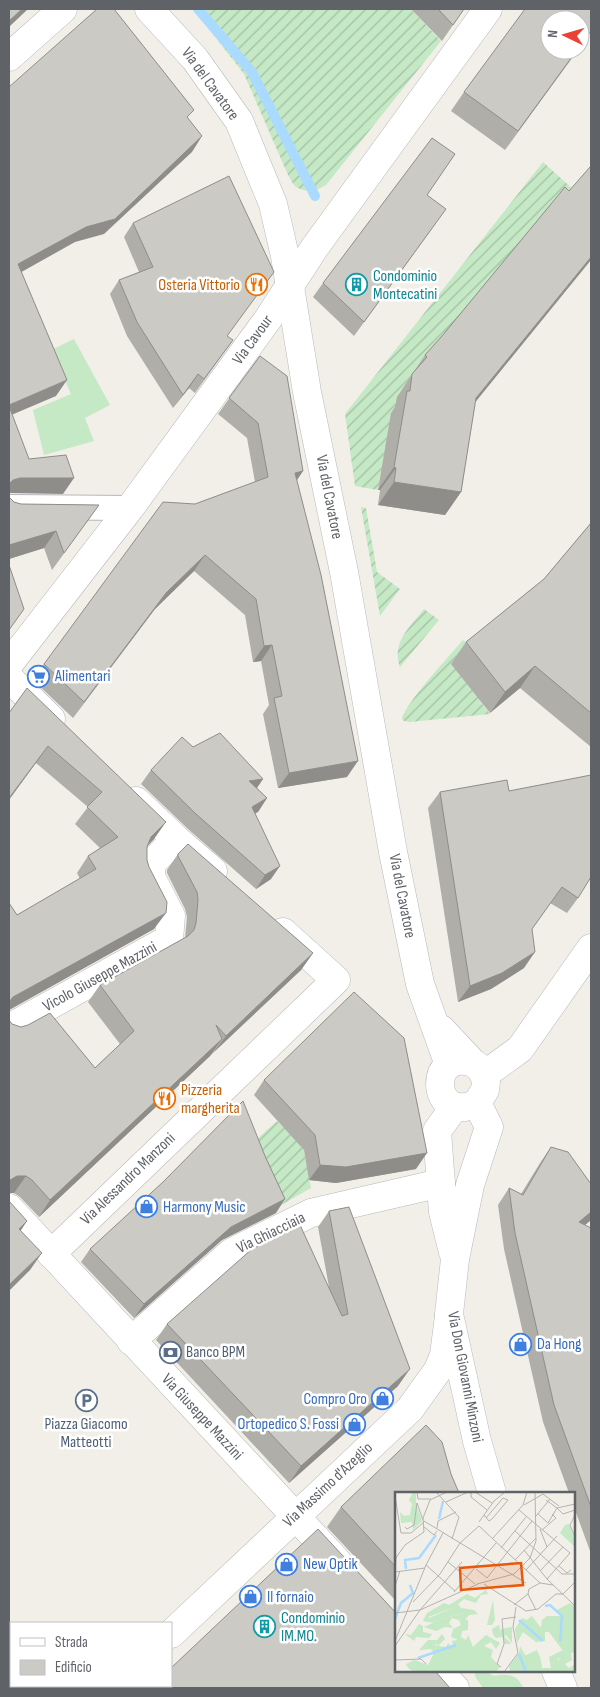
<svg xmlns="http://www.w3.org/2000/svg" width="600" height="1697" viewBox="0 0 600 1697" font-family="'Sofia Sans Condensed',sans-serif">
<defs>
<pattern id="garden-furrows" width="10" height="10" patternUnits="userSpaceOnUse" patternTransform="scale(1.25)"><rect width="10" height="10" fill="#c5e8c5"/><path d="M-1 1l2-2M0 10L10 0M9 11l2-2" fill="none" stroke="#a3c0a4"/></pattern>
</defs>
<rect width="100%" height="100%" fill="#f1efe8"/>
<path fill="#c5e8c5" d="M74,339L110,405L85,418L94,441L44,455L33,410L71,394L51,350Z
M474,1671H485L494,1676C507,1673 518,1675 523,1688H483L476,1678Z"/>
<path fill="url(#garden-furrows)" d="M200,9H411L441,41L326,185C317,191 304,193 295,186C292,183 290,178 288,175L244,74L201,19Z
M543,162L574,190L411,380L394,414L378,490L355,486L345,414Z
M361,507L366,508L377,572L400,589L380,616Z
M424,609L439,620L400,667C391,643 410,627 424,609Z
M463,640L471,646L485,697L480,701L490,714L410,722L404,721L402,719C404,705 451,654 463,640Z
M277,1121L283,1127L299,1123L311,1188L274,1209L247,1148Z"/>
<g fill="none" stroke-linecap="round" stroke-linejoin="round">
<path stroke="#aadaff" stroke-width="10" d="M198,9L252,72L315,196"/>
<defs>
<path id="pedestrian" d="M9,507L130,508"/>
<path id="minor" d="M9,57L63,9
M9,664L130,508L268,319L315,247L488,9
M9,678L51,719
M136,801L176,839L213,871
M9,1028L169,939L171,916L151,877V864L176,839
M9,1208L337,1561
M51,1254L336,980L283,932
M131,1341L232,1252L311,1213L441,1183
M171,1634L410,1409L438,1370L444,1355L449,1316
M439,1671L455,1688
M115,1688L117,1686"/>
<path id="secondary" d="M149,9L195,59L239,121L273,204L285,256L307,392L344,572L393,852L420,984L449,1065
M441,1029L473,1063L480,1068L484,1075L486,1082L485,1090L477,1103C430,1126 427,1047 473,1063
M484,1075L520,1049L591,948
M477,1103L489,1127L470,1185L455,1259L449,1314L477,1441L492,1493
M453,1252L443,1212L437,1131L455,1106
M556,1671L563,1688"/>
</defs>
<use href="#pedestrian" stroke="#b5b8bc" stroke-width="26"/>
<use href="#minor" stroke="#b5b8bc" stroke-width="29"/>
<use href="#secondary" stroke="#b6babf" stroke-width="29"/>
<use href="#pedestrian" stroke="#fff" stroke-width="24"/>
<use href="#minor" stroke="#fff" stroke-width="28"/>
<use href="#secondary" stroke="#fff" stroke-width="28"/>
</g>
<path fill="#afaea9" d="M411,9H464L442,41Z
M578,50L505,150L451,111L464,92Z
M427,195L436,223L354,336L313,297L323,283Z
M133,223L227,337L233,340L195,393L189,388L173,408L127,336L110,294L119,280L139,272L124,237Z
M425,355L475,402L461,492L445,515L378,505L380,490H378L391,413L395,407L397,397Z
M260,356L303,471L297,480L347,777L278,788L263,714L269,705L261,661L253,662L245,615L194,571L155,609L73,718L33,680L44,664L195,504L255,482L247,438L218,414Z
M9,497L14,502L21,504L99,505L52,570L44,548L9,559Z
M591,523V747L520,688L490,713L451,664L466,642L544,579Z
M27,688L154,839L148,845L147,847V860L154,929L9,1010V903L17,915L80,879L77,873L88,856L100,848L75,824L88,807L36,763Z
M193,747L263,779L257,788L267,798L258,812L255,813L271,879L256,889L187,828L141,784L151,770Z
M509,791L578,898L567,913L550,903L532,929L524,968L491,989L458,1002L428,808L440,792Z
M178,854L313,953L301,970L214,1052L210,1056L39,1217L20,1197L14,1193H9V1020L12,1024L95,1068L120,1044L88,1002L100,985L185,938L187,917L185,909L167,873V870Z
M264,1080L416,1169L336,1183L309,1180L304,1150L254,1095Z
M551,1147L591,1184V1220L585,1225L591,1228V1549L590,1551L574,1507V1493H569L543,1422L504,1249L498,1205L509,1188L521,1194L540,1163Z
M329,1211L398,1386L289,1483L156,1340L167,1324L329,1287L318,1227Z
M276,1213L222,1240L134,1318L81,1262L90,1249Z
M451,1474L396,1493V1601L327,1527L341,1507Z"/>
<path fill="#8f8d8a" d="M22,9H28L9,27V21Z
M202,136L192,152L104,234L75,242L9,279L18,264Z
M591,257V260L460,421L476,398Z
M198,374L189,388L173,408L183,395Z
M67,380L56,396L9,416V405Z
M394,467L396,468L380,490H378Z
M303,471L292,487L295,473Z
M20,478H74L63,494L9,493V484L13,480Z
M394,482L461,492L445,515L378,505Z
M56,531L44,548L9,559V545Z
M205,555L194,571L155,609L73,718L166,593Z
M272,645L261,661L253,662L264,646Z
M535,666L520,688L490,713L505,692Z
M48,746L36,763L9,800V798Z
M358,761L347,777L278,788L289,773Z
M263,779L254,792L249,781Z
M267,798L258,812L242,820L252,807Z
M166,822L154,839L140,854L151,837Z
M280,866L271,879L256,889L265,875Z
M166,913L154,929L9,1010V1002L13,997Z
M535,952L524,968L491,989L458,1002L470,986Z
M313,953L301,970L214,1052L226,1036Z
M222,1039L210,1056L39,1217L50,1200Z
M427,1153L416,1169L336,1183L309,1180L320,1165Z
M17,1176H26L14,1193H9V1182L10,1180Z
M285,1199L276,1213L222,1240L134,1318L144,1304L231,1227Z
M591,1212V1220L568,1239L579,1222Z
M27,1221L16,1238L19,1229Z
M42,1253L30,1270L9,1291V1285Z
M410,1369L398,1386L289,1483L301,1466Z"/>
<path fill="#cccac5" stroke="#8f8d8a" d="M9,9H22L9,21Z
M97,9H114L194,110L187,117L202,136L115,219L86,227L18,264L67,380L9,405V87Z
M438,9H464L453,25Z
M525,9H591V31L580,46V20H550V50H577L518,131L464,92Z
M432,138L455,154L427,195L446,209L364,322L323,283Z
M590,167L591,168V257L476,398L461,492L394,482L396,468L394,467L407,391H410L412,374L427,357L425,355L442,336L565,187L569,191Z
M229,176L274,272L227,336L233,340L204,379L198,374L183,395L137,322L119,280L153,267L133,223Z
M260,356L287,376L303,471L295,473L321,575L358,761L289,773L274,698L282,696L272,645L264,646L256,599L205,555L166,593L84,702L44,664L163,502L195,504L268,477L258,423L229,398Z
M9,406L29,459L66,455L74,478H20L13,480L9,484Z
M9,497L14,502L21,504L99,505L64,553L56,531L9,545Z
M591,523V713L535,666L505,692L466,642L544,579Z
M9,565L24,609L9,630Z
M27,688L166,822L151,837L147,847V860L149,867L167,902L166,913L13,997L9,1002V903L17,915L96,869L88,856L118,837L87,807L102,792L48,746L9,798V713Z
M220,733L263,779L249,781L267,798L252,807L280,866L265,875L196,814L151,770L182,737L193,747Z
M591,775V877L578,898L562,887L532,929L535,952L502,973L470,986L440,792L507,780L509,791Z
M188,844L313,953L226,1036L216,1025L222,1039L50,1200L32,1180L26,1176H17L10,1180L9,1182V1020L12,1024L21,1027L28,1025L50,1013L95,1068L134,1031L100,985L188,936L194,930L196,923L198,900L197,892L178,856V854Z
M354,992L404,1038L427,1153L346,1167L320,1165L315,1135L264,1080Z
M243,1101L265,1156L285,1199L231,1227L144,1304L90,1249L163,1182Z
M551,1147L568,1152L591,1184V1212L579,1222L591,1228V1507L554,1405L515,1233L509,1188L523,1195Z
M9,1201L27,1221L19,1229L42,1253L9,1285Z
M349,1207L410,1369L301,1466L167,1324L252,1249L300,1225L342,1316L348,1314L329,1211Z
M426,1425L442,1442L451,1474L459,1493H396V1567L341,1507Z
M318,1529L396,1613V1671H435L450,1688H150L152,1686H171V1668Z"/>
<defs>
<symbol id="restaurant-ring" viewBox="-11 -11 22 22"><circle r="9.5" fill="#fff" stroke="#e8710a" stroke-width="1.5"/><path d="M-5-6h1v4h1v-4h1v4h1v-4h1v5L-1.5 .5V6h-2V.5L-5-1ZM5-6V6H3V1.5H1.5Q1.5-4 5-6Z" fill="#e8710a"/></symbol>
<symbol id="building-ring" viewBox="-11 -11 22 22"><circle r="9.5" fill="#fff" stroke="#0f9aa8" stroke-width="1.5"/><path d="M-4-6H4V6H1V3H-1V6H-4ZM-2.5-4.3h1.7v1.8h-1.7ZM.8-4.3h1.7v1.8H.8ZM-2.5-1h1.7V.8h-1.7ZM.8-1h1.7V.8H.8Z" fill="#0f9aa8"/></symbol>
<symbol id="supermarket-ring" viewBox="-11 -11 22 22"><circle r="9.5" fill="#fff" stroke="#3f7fe0" stroke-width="1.5"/><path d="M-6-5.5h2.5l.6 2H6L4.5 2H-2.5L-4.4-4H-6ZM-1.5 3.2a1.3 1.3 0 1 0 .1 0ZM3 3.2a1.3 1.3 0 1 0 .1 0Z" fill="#3f7fe0"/></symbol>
<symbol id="shop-ring" viewBox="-11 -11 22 22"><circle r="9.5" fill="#fff" stroke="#3f7fe0" stroke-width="1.5"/><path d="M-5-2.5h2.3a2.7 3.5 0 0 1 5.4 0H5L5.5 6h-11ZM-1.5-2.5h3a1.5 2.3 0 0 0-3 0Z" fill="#3f7fe0"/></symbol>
<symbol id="bank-ring" viewBox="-11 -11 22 22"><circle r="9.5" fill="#fff" stroke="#5c6f8a" stroke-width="1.5"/><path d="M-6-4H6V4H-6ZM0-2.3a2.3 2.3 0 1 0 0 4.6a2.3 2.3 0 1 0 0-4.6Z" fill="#5c6f8a"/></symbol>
<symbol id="parking-ring" viewBox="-11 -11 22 22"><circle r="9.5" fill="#fff" stroke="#5c6f8a" stroke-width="1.5"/><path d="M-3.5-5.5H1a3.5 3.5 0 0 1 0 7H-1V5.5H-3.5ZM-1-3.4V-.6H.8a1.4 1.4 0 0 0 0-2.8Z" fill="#5c6f8a"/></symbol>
</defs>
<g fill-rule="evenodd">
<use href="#restaurant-ring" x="244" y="272" width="25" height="25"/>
<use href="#building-ring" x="344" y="272" width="25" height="25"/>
<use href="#supermarket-ring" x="26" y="664" width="25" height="25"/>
<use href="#restaurant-ring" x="152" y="1086" width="25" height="25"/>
<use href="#shop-ring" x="134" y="1194" width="25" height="25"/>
<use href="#shop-ring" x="508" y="1332" width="25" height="25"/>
<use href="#bank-ring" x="158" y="1340" width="25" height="25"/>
<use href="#shop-ring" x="370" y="1386" width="25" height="25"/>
<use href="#parking-ring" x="74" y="1388" width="25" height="25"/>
<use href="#shop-ring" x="342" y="1412" width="25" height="25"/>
<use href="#shop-ring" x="274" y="1552" width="25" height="25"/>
<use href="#shop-ring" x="238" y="1584" width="25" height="25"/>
<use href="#building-ring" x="252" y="1614" width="25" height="25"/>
</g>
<g text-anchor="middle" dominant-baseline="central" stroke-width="5" stroke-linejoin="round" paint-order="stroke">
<g font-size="16" fill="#5f6368" stroke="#fff">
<text transform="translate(210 84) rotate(54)">Via del Cavatore</text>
<text transform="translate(253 340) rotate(-54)">Via Cavour</text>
<text transform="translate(329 497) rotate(79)">Via del Cavatore</text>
<text transform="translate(402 896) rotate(79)">Via del Cavatore</text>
<text transform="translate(100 977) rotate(-29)">Vicolo Giuseppe Mazzini</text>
<text transform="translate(128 1179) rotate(-44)">Via Alessandro Manzoni</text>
<text transform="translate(271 1233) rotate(-26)">Via Ghiacciaia</text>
<text transform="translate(465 1377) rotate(79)">Via Don Giovanni Minzoni</text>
<text transform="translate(202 1417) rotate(47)">Via Giuseppe Mazzini</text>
<text transform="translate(328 1485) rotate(-43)">Via Massimo d'Azeglio</text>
</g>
<g font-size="16" fill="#0d838f" stroke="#fff" text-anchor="start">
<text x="373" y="276">Condominio<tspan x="373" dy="18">Montecatini</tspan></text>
<text x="281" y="1618">Condominio<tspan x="281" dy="18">IM.MO.</tspan></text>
</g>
<g font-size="16" fill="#c56008" stroke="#fff" text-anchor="end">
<text x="240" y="285">Osteria Vittorio</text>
<text x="181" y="1090" text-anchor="start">Pizzeria<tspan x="181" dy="18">margherita</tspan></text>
</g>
<g font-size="16" fill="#366cbe" stroke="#fff" text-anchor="start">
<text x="55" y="676">Alimentari</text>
<text x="163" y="1207">Harmony Music</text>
<text x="537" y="1344">Da Hong</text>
<text x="367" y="1399" text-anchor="end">Compro Oro</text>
<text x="339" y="1424" text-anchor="end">Ortopedico S. Fossi</text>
<text x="303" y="1564">New Optik</text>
<text x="267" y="1597">Il fornaio</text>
</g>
<g font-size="16" fill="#4e5e75" stroke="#fff" text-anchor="start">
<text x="186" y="1352">Banco BPM</text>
<text x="86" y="1424" text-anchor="middle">Piazza Giacomo<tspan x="86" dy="18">Matteotti</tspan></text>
</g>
</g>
<g transform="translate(395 1492)">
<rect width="180" height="180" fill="#f1efe8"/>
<path d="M98,108L100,128L97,133H92ZM62,111L66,116L79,118L83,122L74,123L69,129L66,126L68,121L37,130L34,126L60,115ZM104,133L106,141V137L117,135V151L111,143L109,144L116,152H110L107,145L101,146L98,143L97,137ZM47,142L50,147L43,154L41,152L36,157L24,158L33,148H42ZM142,158L146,168L137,175L129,164ZM168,158V163L162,168L165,170L160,176H156L154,165Z" fill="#c5e8c5"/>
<path d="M18,0H21V12L27,29L18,38L17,30L6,31L5,20L9,24L15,23L17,12L14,8ZM174,32L180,48V55L165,41L170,33ZM91,98L93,102L86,103L81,111L69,107L60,115L33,125L37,130L69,121L66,127L73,128V138L67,139L66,145L71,148L73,143L78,155L91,143L105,151L101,157L96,150L89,154L98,158L96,165L105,175L101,180H20L14,177L11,172L19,168L33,173L39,161L36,157L37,153L51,155L53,151L58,156L57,149L63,148L56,145L58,137L66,133L64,128L57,126L54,131L58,136L50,135L41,139L29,135L38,131L28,129L32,121L49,111L54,113L72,102L80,106ZM175,111L180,115V160L176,161L177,168L170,172L174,176L179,173L180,180H115L114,174L124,161L125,154L137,175L146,168L147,176H160L168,159L154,140H150V149L141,150L128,140L122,151L120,137L127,126L132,128L137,124L146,136L147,128L152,124H168L162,118ZM24,132L28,134V140L37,142L34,146L21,145L19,149L10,142L16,143Z" fill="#c5e8c5"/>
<path fill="none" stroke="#aadaff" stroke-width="2.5" d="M44,27L48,9M11,77L10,68L24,66L41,43M150,114L155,113L167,124L165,150M0,127L6,111L18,101L15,93M124,128L148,149M124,162L131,180M23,166L61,153"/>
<path fill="none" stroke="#b3b3b1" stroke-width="1" d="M22,0L23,7H36M41,0L64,25L57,47M76,0V5L92,18M80,0L97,11M0,4L6,41H16L29,30M151,8L162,16L180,12M51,10L73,0M129,13L148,2L164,14M124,18L175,61L152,87L129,58M143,22L153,31L162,16L168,22L180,18M89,23L94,29L97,27L113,8L108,6M180,23L175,33L180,45M141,24L155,7M91,26L108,6M29,29L131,91M84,30L99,9L109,1M84,34L145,91L158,93M10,35L12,37L19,33L22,11L28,28M29,35L39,43L42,39M42,36L43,29L61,20M145,37L152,55M147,38L161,26L157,22M120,39L167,82H180M97,47L128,13L132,0M106,56L131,25M0,67L10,53L29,40L28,26L35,8L52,0M120,68L141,46M53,70L80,92M31,73L60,99M164,74L172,81L176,78M81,77L92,86L137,29M131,78L162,44M145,79L168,55M0,80L30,76M152,87L180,114M0,88L1,64M82,92L119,82L135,66L141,49L140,0M89,92L131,119L143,117L161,102H168M0,94L5,79M59,100L101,51M133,102L141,118M168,102L180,90M18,110L45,82L65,51L84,34M119,113L133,102L134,97L145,91M0,121L25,118L67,70M0,149L31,73L48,41M0,154L25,118L83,92M0,168L26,167L31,172M106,175L102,172L109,152L107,127L121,125M109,180L123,161L118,135L121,115"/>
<path fill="#e8590c" fill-opacity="0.15" stroke="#e8590c" stroke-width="2.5" d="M126,71L128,93L66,98L65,76Z"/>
<rect width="180" height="180" fill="none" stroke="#5f6368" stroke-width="2.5"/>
</g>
<rect width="600" height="1697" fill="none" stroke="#5f6368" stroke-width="20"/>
<rect x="10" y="1622" width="162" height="65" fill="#ffffff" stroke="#bfc1c3"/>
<rect x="20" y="1638" width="25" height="8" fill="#ffffff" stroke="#bfc1c3"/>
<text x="55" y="1647" font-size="15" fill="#5f6368">Strada</text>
<rect x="20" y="1660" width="25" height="15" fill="#cccac5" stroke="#bfc1c3"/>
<text x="55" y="1672" font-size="15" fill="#5f6368">Edificio</text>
<g transform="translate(565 35) rotate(275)"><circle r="24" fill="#ffffff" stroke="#bfc1c3"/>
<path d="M0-4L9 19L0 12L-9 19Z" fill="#ea4335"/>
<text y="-8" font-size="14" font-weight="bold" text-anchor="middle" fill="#5f6368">N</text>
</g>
</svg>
